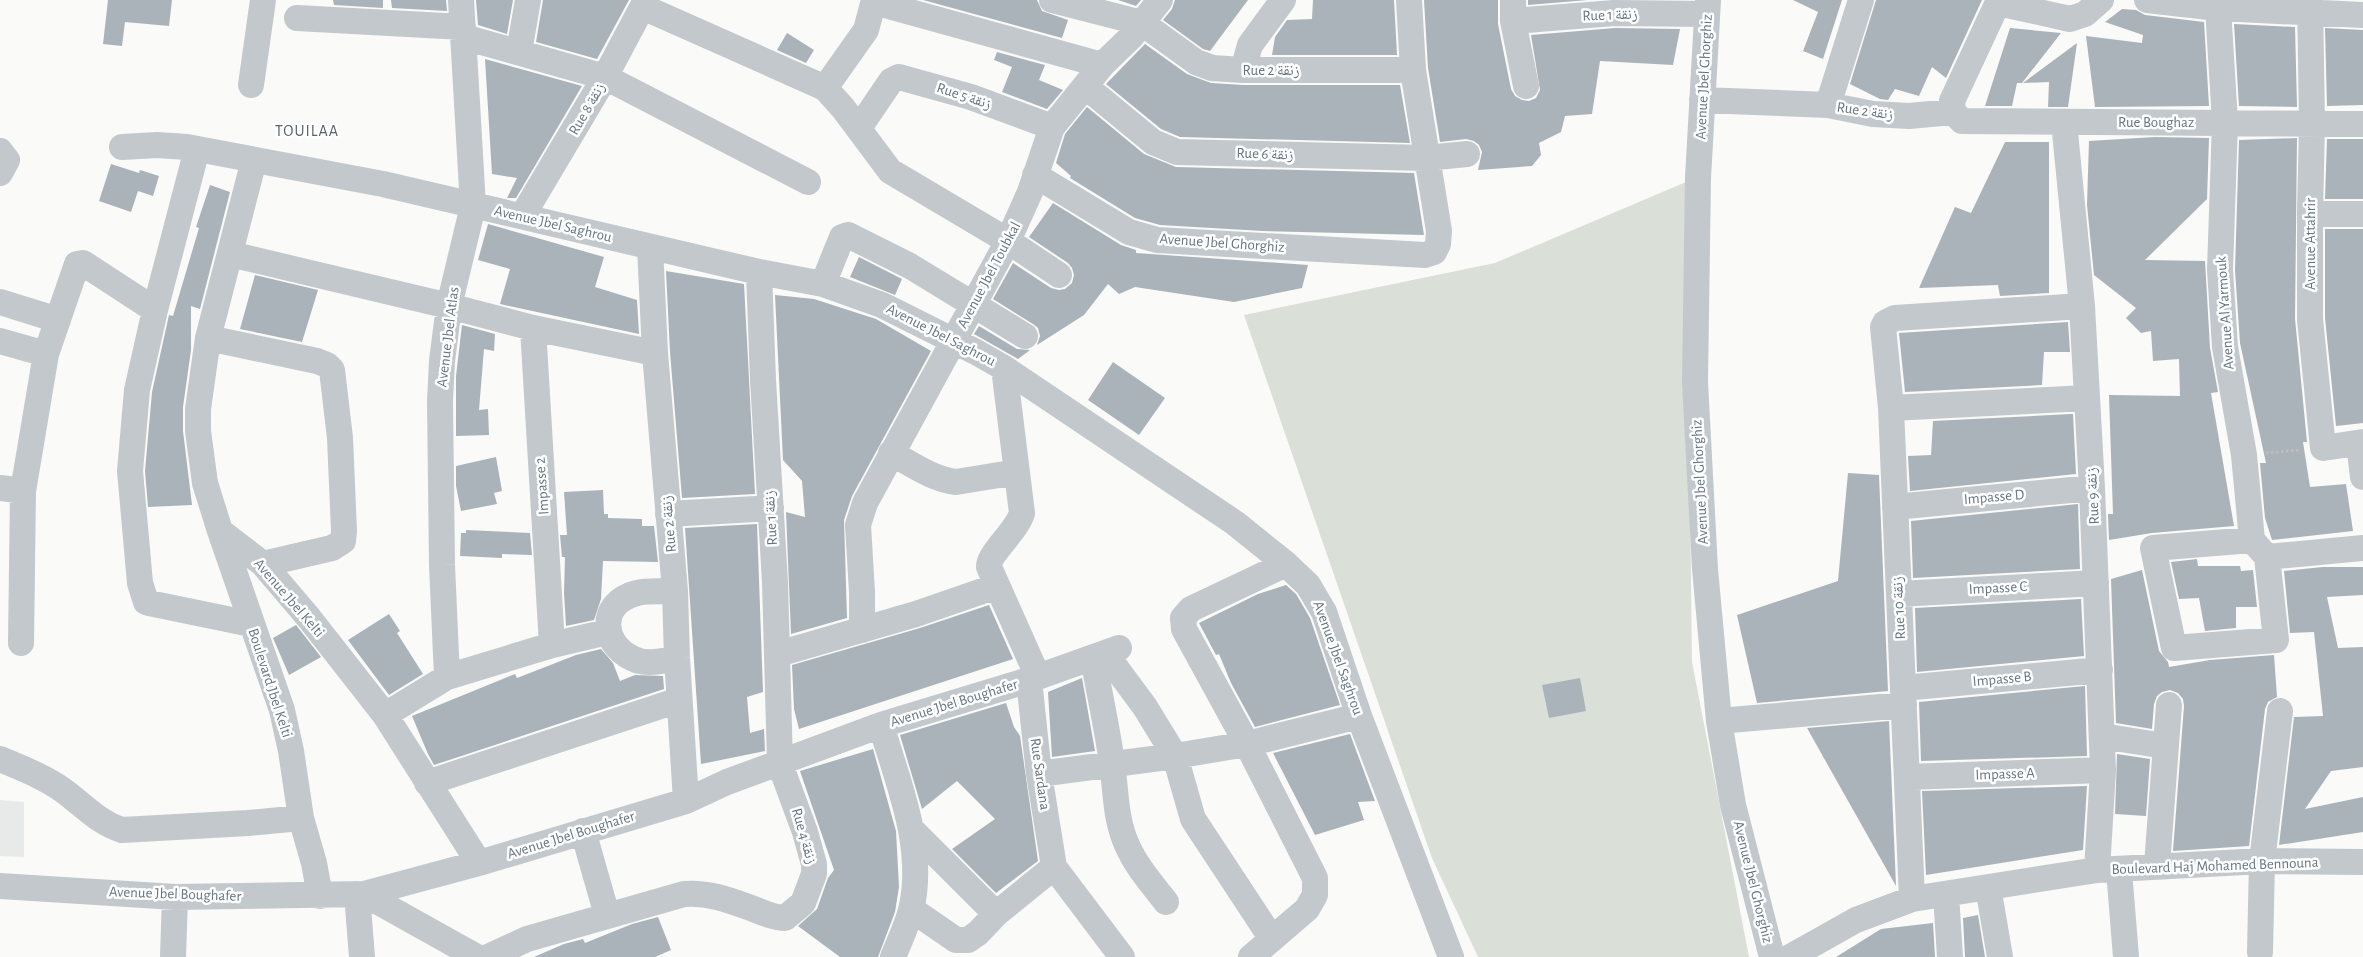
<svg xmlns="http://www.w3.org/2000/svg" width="2363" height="957" viewBox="0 0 2363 957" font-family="'Alegreya Sans','Noto Naskh Arabic',sans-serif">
<rect width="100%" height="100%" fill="#fafaf8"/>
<path fill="#e8e9e9" d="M0,800L24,802V857L0,856Z"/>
<path fill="#dadfd7" d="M1686,182L1692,662L1749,957H1478L1432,858L1244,315L1495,263Z"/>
<path fill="#aab3b9" d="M108,0H172L169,26L125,22L122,46L103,44Z
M333,0H383V8L334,5Z
M391,0H446L447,11L392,8Z
M476,0H513L507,34L478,25Z
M543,0H629L597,59L536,42Z
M923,0H1037L1042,11L1068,20L1062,38Z
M1118,0H1141L1136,6Z
M1175,0H1248L1210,51L1203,49L1163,20L1172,9Z
M1313,0H1394L1397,55H1272L1275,37L1287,20L1312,19Z
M1424,0H1498V24L1511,89L1515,96L1522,100L1529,101L1536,98L1540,90L1531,35L1615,28L1680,29L1673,65L1600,61L1592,114L1565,116L1561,132L1539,143L1541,155L1532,166L1478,170L1482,152L1479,145L1474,141L1466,139L1440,142L1428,68Z
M1528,0H1588L1528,5Z
M1793,0H1842L1823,59L1803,51L1818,12Z
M1876,0H1982L1946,78L1932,67L1919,96L1895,89L1888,100L1880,99L1850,84Z
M2122,9L2136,10L2145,15L2204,22L2209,106L2095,107L2086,36L2142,43L2143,35L2105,22Z
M2234,24L2295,27L2297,107L2239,106Z
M2010,28L2061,33L2022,83H2017L2012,106H1985Z
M2325,28L2363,30V105L2327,106Z
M787,33L814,50L806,63L777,50Z
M2077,43L2068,107H2048L2049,82L2023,83Z
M1145,44L1187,74L1211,83L1243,85H1400L1410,143L1180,137L1161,129L1106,84Z
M997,52L1045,65L1039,80L1063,90L1047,109L1002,92L1012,67L994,60Z
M485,59L582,86L516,198H507L517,178L492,174Z
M1087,107L1144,154L1176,167L1414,173L1424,235L1263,231L1160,225L1135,218L1070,178L1071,176L1056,163L1065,134Z
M2155,137L2209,138L2207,199L2145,260L2205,261L2210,348L2218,392L2211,393L2234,526L2152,533L2109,540L2108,514H2113L2109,395L2180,396L2179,359L2153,361L2151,331L2141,333L2126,318L2136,308L2094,275L2087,205L2089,141Z
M2297,138L2295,319L2307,442H2303L2310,487L2346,484L2353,531L2272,540L2265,518L2260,463H2266L2240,343L2235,270L2239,140Z
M2327,139H2363V199H2325Z
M2005,142H2049V293L2000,296L1998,285L1919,288L1955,207L1971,213Z
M111,164L139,173L140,170L159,176L153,196L138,191L131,212L99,201Z
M210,185L230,192L200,309L191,306V350L183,407V431L192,505L148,507L145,471L152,392L169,315L173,316L199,228L196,227Z
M1053,203L1121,245L1136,250V253L1308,265L1302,288L1234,302L1135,287L1119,294L1108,284L1084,315L1037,345L1040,336L1038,328L1033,324L993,299L1013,263L1051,288L1059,290L1065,289L1072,283L1074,275L1072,268L1068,263L1029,237Z
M488,224L604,257L595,287L637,300L639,334L500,304L510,269L478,260Z
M2325,229H2363V423L2336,426L2325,318Z
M859,257L902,279L895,295L850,277Z
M666,271L744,284L755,494L682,498L670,352Z
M255,275L318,290L302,342L240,329Z
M775,295L814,299L876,319L931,351L852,496L844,520L847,618L791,634L786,512L805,517L802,481L783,460Z
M2068,322L2070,352H2044L2042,385L1905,392L1899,333Z
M462,325L495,334L494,351L484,349L479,410L488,409L489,435L456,436V376Z
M979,326L1017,349L1030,350L1018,359L974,334Z
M1113,362L1165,398L1139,435L1088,400Z
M2071,414H2073L2076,474L1910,491L1908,456L1931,455L1933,421Z
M496,457L502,491L494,493L497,504L461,511L456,486V466Z
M1848,473L1879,475L1888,691L1757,703L1737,615L1838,581Z
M603,490L604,514H608V518L642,519V526H654L658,562L603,561L601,599L594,620L566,626L564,593L565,557H562L560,535H567L564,492Z
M2078,504L2080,569L1913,578L1911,521Z
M757,524L763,692L747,697L750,733L764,729L765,751L701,764L685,528Z
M466,530L530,533L532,555L502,554V558L460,556L461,533H466Z
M2197,559L2198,566H2240L2241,571L2253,570L2257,607H2236V628L2205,631L2199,598L2179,599L2171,562Z
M2323,567H2363V595L2327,597L2338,648L2363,647V767L2331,771L2305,809L2363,797V832L2279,845L2294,717L2323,716L2314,632L2290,633L2284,571Z
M2142,570L2159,651L2168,662L2169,667L2210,660L2274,655L2277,697L2268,702L2265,709L2249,846L2173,851L2184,706L2183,699L2178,693L2170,690L2162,692L2157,696L2154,704L2152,729L2116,723L2111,579Z
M1286,585L1296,594L1310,618L1340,705L1255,727L1231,683L1219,654L1216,655L1199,623L1258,594Z
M2081,599L2084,656L1917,672L1915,608Z
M989,605L1013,659L799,729L794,709L792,665L920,628Z
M389,614L400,631L397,633L423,674L389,695L348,640Z
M296,625L321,657L289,675L273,638Z
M601,649L613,663L620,681L635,675L663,676L664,689L434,765L428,754L412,716L515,674L517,678L576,655Z
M1082,678L1095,751L1052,757L1048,692Z
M1580,678L1586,711L1549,718L1542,685Z
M2085,686L2087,756L1921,761L1919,702Z
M1006,703L1014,727L1020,736L1038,861L996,893L952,849L995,819L957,781L922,809L900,735Z
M1889,721L1896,886L1807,728Z
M1350,734L1375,801L1358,802L1364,820L1315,835L1273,753Z
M873,749L896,831L899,887L895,912L878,957H840L798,926L817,909L828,878L834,870L800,771Z
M2117,754L2150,759L2146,816L2115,814Z
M2087,786L2083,850L1926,875L1922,791Z
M1978,915L1985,957H1965L1963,918Z
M658,917L671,950L655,957H534L564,944L583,939L585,943L632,924Z
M1933,923L1935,957H1836L1881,929Z"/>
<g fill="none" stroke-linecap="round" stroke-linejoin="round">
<path stroke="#bbbfc2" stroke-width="3" stroke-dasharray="2.5 2.5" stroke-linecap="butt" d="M2266,453L2300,450"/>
<path stroke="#c3c8cc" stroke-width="26" d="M1052,0L1142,23L1196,62L1212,68L1243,70H1413
M1513,0V21L1526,86
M1708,0L1698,178L1695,382L1705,569L1719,721L1733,805L1772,957
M1861,0L1828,105L1873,114L1909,116L1953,112
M1999,0L1952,101L1953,112L1962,121L2363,124
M2147,0L2218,8L2363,15
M2310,0L2312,124L2310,214V319L2323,448L2363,442
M874,2L1102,65
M1998,3L2070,19L2085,14L2101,0
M643,7L825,88L843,108L890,171L1008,241L1059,275
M2218,8L2225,122L2220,270L2225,347L2244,455L2252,540L2267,557L2276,640L2174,648L2153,548L2252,540
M297,18L463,27
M1513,21L1614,13L1707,14
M464,37L605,77L808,182
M519,52L528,0
M1243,70L1250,45L1283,0
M251,85L263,0
M1085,86L1153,142L1177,152L1426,158L1467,154
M825,88L866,30L874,0
M1702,100L1828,105
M2064,122L2082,306L2092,488L2103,770L2097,870
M859,128L891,81L899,77L971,97L1052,127
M122,147L157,145L187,147L383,184L759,272L823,284L882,305L976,352L1004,368L1235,523L1286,564L1308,585L1324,612L1359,716L1451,957
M197,149L155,310L137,390L130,471L140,583L146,602L149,603L251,624
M0,151L7,160L0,173
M254,160L208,338L198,409V431L205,483L220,531L263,564L309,618L385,715L479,863
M1035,175L1129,232L1157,240L1425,255L1434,252L1438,244L1439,231L1413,70L1409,0
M2310,214H2363
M523,215L605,77L646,0
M650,247L655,353L675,591L677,658L686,801
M230,254L449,306L533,328L655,353
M823,284L842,237L848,235L910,266L1025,336
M0,302L58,320
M533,328L552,645
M208,338L317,361L327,365L332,370L340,438L344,531L343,541L332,548L263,564
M0,341L46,354
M1004,368L1022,513C1017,531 988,554 989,567L1038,677
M1891,408L2087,398
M2359,443L2363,477
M891,453C912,464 932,479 956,482L1017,472
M0,488L23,491
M1895,507L2092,488
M668,514L771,508
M220,531L282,710L291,751L301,818L314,863L320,896
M2267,557L2363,548
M1286,564L1191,609L1183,618L1184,629L1247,744L1359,716
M675,591C663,592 648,590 637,593C596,603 601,649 639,661C651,664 665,661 677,658
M1899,594L2096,583
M862,630V592L858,525L865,503L1008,241L1030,192L1052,127L1102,65L1131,37L1160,0
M21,643L23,491L46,354L77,264L83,263L155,310
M1105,653L1145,707L1175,756L1193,819L1272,939
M778,654L916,614L997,586
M1093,657C1099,692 1107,727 1112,763C1116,790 1115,819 1127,845C1136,866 1152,884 1166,902
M447,677L442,565L440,401L442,361L449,306L473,206L461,0
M1029,680L1039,774L1054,867L1122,957
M1903,688L2100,670
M385,715L447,677L552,645L607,632
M1719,721L1904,705
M881,725C898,783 926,848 911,910C907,926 899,942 893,957
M2102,736L2165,746
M0,759C21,768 45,777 64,791C83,805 99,823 122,830L248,823L301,818
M1039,774L1175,756L1247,744L1315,878V895L1307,909L1251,957
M1907,777L2103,770
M427,783L679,700
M911,829L996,914
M583,831L607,915
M2157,865L2169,705
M2119,870L2126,957
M0,886L175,897L364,894L479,863L686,801L727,782L881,725L1029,680L1119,648
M1988,887L2000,957
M357,894L362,957
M364,894L477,957
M1946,894L1950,957
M1912,899L1891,408L1883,327L1885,323L1895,318L2082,306
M911,909L956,940H968L978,933L996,914L1054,867
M2260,952L2262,861L2280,711
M173,957L175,897
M488,957L527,939L684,894C708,892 729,900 751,908C762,912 773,918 785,918L803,903L814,874V864L805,832L780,764L775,582L763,380L759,272
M1790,957L1856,920L1912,899L2097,870L2262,861L2363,862"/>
</g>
<g text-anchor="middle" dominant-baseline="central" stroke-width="5" stroke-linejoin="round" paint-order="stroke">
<g font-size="15" fill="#657683" stroke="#fff">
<text transform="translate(1610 15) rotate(-2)">Rue 1 زنقة</text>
<text x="1271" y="70">Rue 2 زنقة</text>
<text transform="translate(1704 77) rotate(-87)">Avenue Jbel Ghorghiz</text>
<text transform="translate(964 96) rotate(18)">Rue 5 زنقة</text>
<text transform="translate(587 109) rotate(-60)">Rue 8 زنقة</text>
<text transform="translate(1865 111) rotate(8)">Rue 2 زنقة</text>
<text x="2156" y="122">Rue Boughaz</text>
<text transform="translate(1265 154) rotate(2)">Rue 6 زنقة</text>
<text transform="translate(553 224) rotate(13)">Avenue Jbel Saghrou</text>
<text transform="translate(1222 243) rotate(4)">Avenue Jbel Ghorghiz</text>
<text transform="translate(2310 244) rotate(-90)">Avenue Attahrir</text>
<text transform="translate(989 275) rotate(-62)">Avenue Jbel Toubkal</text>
<text transform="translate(2225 313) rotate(-94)">Avenue Al Yarmouk</text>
<text transform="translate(941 335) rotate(27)">Avenue Jbel Saghrou</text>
<text transform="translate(448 337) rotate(-83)">Avenue Jbel Atlas</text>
<text transform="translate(1700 482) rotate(-93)">Avenue Jbel Ghorghiz</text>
<text transform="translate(542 486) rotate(-94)">Impasse 2</text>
<text transform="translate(2093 496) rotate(-93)">Rue 9 زنقة</text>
<text transform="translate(1994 497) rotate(-5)">Impasse D</text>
<text transform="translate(771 518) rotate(-93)">Rue 1 زنقة</text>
<text transform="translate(669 524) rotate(-95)">Rue 2 زنقة</text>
<text transform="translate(1998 588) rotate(-3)">Impasse C</text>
<text transform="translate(289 598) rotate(49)">Avenue Jbel Kelti</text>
<text transform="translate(1899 608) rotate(-93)">Rue 10 زنقة</text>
<text transform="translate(1338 658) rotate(70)">Avenue Jbel Saghrou</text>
<text transform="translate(2002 679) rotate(-5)">Impasse B</text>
<text transform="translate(270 683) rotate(72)">Boulevard Jbel Kelti</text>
<text transform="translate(954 703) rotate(-17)">Avenue Jbel Boughafer</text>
<text transform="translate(1040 774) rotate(82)">Rue Sardana</text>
<text transform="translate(2005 774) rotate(-2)">Impasse A</text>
<text transform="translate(571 835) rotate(-17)">Avenue Jbel Boughafer</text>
<text transform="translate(804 836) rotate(74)">Rue 4 زنقة</text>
<text transform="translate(2215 866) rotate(-2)">Boulevard Haj Mohamed Bennouna</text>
<text transform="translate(1753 882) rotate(76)">Avenue Jbel Ghorghiz</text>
<text transform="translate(175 894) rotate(2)">Avenue Jbel Boughafer</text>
</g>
<g font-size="16" letter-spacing="1" fill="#57646e" stroke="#fff">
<text x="307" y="131">TOUILAA</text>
</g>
</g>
</svg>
